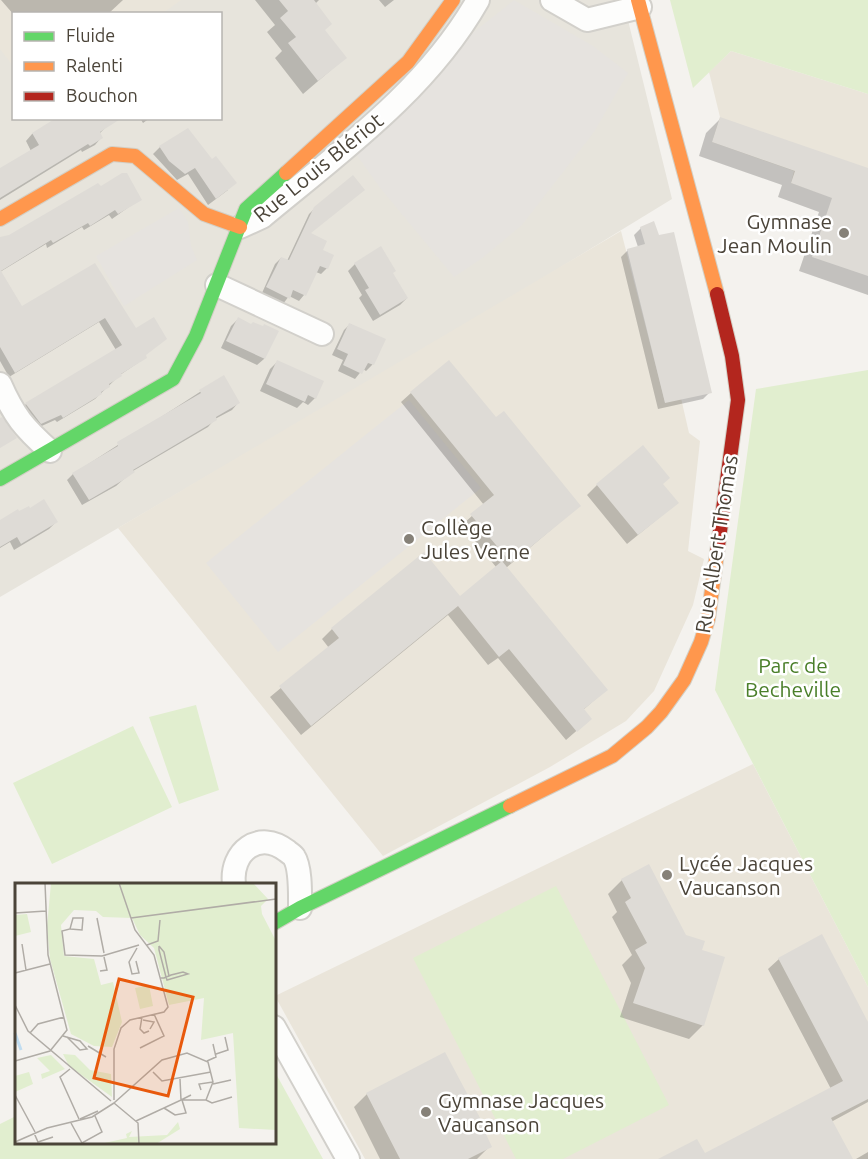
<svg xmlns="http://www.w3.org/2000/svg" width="868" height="1159" viewBox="0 0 868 1159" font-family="Ubuntu,sans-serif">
<rect width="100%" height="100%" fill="#f4f2ee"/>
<path fill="#e7e4dc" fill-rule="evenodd" d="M0,0H623L672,199L476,319L0,597ZM14,14H220V118H14Z"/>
<path fill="#eae5da" d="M0,0H181L163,13L14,14L13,66L0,49Z
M731,51L868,94V210L791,183L794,171L712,142L720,117L709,72Z
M621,231L665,402L681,398L689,433L700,441L688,551L704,559L693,605L654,691L626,721L550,767L383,856L118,528Z
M753,764L868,987V1159H365L275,996Z"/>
<path fill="#e1eecf" d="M670,0H868V94L731,51L693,88Z
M868,370V987L715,690L756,389Z
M196,705L219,790L179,804L149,717Z
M133,726L172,807L52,864L13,783Z
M556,886L669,1105L563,1159H516L413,958Z
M275,1072L323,1159H0V1124L16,1116V1142H274Z"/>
<path fill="#e6e3df" d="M514,0L593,46L628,73L594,132L522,225L481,259L454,277L381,189L356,154L427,84L474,32Z
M179,208L188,222L191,246L197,260L124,306L96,256Z
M409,400L481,488L278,652L206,563Z"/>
<path fill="#0003" d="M1,0H123L108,14H14V15Z
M255,0H319L315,4L323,30L345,58L303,94L275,58L282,51L267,32L275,25Z
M379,0H394L385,7Z
M58,118L106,127L99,134L101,138L95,145L82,152L81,150L0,200V169L31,151L26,141L32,134Z
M140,118H150L143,123Z
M720,119L868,170V295L799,271L819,212L778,197L782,185L699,156L706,133Z
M188,130L228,190L208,205L188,174L177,180L153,154L160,147Z
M100,188L140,199L112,219L109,215L84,230L82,227L47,248L46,244L0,272V241Z
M315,208L309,234L321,250L327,268L321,274L316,272L304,295L299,301L289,296L283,304L262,293L275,264L281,258L287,261L309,214Z
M641,228L710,392L703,399L658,409L621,257L628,250L638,247L634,235Z
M355,264L391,273L407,298L400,305L373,321L359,298L362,295L348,271Z
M95,265L145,358L120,375L95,399L57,422L55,420L35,429L20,410L26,404L116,350L99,322L9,377L0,361V273L21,308Z
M238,319L251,326L277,332L264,359L257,365L221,348L231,326Z
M350,324L384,340L372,365L366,371L363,369L355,379L338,371L343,360L332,355L344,330Z
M277,362L315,398L308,405L303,402L297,408L260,391L270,369Z
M223,377L238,403L232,410L215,419L208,427L133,471L116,486L82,505L67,480L73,474Z
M411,393L496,419L579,506L506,568L606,690L583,710L590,719L566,740L498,658L488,665L448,615L301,735L270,697L329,648L322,639L332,629L424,554L459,598L496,567L462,525L484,505L401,402Z
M661,484L677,503L627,544L587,495L597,485Z
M0,522H56L49,529L14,550L10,542L0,548Z
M622,880L700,951L703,1025L689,1039L620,1017L631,983L622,965L632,955L612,917L617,912L608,894Z
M779,959L868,1025V1102L831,1122L852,1159H661L704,1155L831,1089L768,969Z
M367,1094L490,1146L477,1159H380L354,1107Z
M868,1152V1159H856Z"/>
<path fill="#dedbd6" d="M279,0H314L332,24L325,30L347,58L318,81L288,43L296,37L280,18L288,11Z
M720,117L868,168V276L812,257L832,198L791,183L795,171L712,142Z
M56,118H122L100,132L103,138L90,146L88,144L0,198V168L39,145L32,133Z
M188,128L212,159L216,156L237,183L216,199L195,168L185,174L169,161L159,146Z
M122,173H127L142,200L118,214L115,210L90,226L88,223L53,243L51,240L1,271L22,306L95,263L136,328L154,317L167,339L146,355L147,358L121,374L122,376L109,384L110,387L101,392L102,394L63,418L61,415L41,424L25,403L122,345L105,318L15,373L0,347V237L9,235L98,183L101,186Z
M353,175L365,190L311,233L327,241L323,250L334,255L328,269L320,266L306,296L293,290L290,299L266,287L281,257L289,260L314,207Z
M654,221L659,235L674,232L712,393L665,403L627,249L645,244L640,227Z
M381,246L396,271L393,273L408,298L380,315L365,290L369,288L354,263Z
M238,317L251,324L253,322L263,326L264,324L279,331L265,359L226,341Z
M349,323L386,339L374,365L368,363L362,374L343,365L348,354L337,349Z
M277,360L324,381L316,399L308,395L305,402L266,384Z
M449,360L496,417L504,411L581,506L511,563L470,514L494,495L410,392Z
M224,375L240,403L216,417L217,420L133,470L135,472L125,479L89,500L72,473L118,446L117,442L201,393L199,390Z
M2,417L17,438L0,448V418Z
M643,445L670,478L663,484L679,503L638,535L596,484Z
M44,499L58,522L21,544L17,537L0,547V520L18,509L19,511L29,506L30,508Z
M424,552L460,596L502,561L608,690L584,709L592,719L577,732L509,649L499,657L458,606L311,726L279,686L339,638L331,628Z
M649,864L686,935L705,941L702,950L725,957L704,1026L633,1003L645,968L635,950L647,943L625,902L631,898L621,879Z
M822,934L868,1022V1099L831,1118L853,1159H658L697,1139L705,1153L843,1081L778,958Z
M445,1052L487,1131L485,1132L492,1147L468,1159H400L366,1093Z"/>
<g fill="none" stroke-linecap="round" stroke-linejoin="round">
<defs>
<path id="street" d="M552,0L587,20L640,7
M240,227L262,217C340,152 427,90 478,0
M217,285L322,334
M0,384C14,416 24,428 50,451
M234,884C230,852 259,829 287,851C289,853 293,855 294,857C301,868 300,895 300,908
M274,1027L348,1159"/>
<path id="fast" d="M0,479L173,379L196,336L246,209L286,173
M274,923L300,908L510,806"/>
<path id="slow" d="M638,0L717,294
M286,173L408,62L453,0
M0,219L112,154L135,156L204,214L240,227
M510,806L612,756L647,727L661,712L684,680L701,642L708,619L717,553"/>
<path id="jam" d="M717,294L732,356L738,400L717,553"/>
</defs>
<use href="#street" stroke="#d2d0cb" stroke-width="26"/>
<use href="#fast" stroke="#d3cfc5" stroke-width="16"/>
<use href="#slow" stroke="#d3cfc5" stroke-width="16"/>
<use href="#jam" stroke="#d3cfc5" stroke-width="16"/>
<use href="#street" stroke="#fdfdfc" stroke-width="22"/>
<use href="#fast" stroke="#63d668" stroke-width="14"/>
<use href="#slow" stroke="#ff974d" stroke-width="14"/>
<use href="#jam" stroke="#b3261e" stroke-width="14"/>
</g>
<g fill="#868178" stroke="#fff" stroke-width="2">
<circle cx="844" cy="233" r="6"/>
<circle cx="409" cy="539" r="6"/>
<circle cx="667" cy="875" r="6"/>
<circle cx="426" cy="1112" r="6"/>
</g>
<g text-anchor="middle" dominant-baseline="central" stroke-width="5" stroke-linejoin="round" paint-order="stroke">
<g font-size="21" fill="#4b4439" stroke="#fff">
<text transform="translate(318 167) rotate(-39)">Rue Louis Blériot</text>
<text transform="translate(716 544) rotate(-81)">Rue Albert Thomas</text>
</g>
<g font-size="21" fill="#4b4439" stroke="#fff" text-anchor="start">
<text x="832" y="221" text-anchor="end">Gymnase<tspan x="832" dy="24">Jean Moulin</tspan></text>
<text x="421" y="527">Collège<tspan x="421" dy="24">Jules Verne</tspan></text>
<text x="679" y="863">Lycée Jacques<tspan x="679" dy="24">Vaucanson</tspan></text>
<text x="438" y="1100">Gymnase Jacques<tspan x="438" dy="24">Vaucanson</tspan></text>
</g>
<g font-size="21" fill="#4a7f2a" stroke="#fff">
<text x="793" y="665">Parc de<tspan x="793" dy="24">Becheville</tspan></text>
</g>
</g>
<g transform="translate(15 883)">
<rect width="261" height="261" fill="#f4f2ee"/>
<path d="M36,0H238L253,16L246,23L247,31L261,58V247L224,245L218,150L186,157L189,115L154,122L139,65L125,52L117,35L88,34L81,28L59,27L46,42L49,73L79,76L86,102L98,99L107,139L97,164L79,163L56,151L35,76L32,44ZM12,31L16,49L0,53V32ZM134,102L138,123L125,126L120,105ZM48,171L60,172L75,187L96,191L97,214L54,183ZM36,172L50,186L27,196L26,191L35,188L22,175ZM14,189L18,201L0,209V193ZM163,239L165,246L141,261H85L112,255L111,251L117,248L114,254L152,252Z" fill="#e1eecf"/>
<path fill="none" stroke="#c0ddf1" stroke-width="3" d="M0,150L6,167"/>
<path fill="none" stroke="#b0aca6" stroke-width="1.5" d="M30,0L33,72L52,147L35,168M0,30L31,28M82,35L89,70M116,35L261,16M55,46L67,47L68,35H58L55,46L47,48L50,72L87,73M7,61L11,87M132,62L143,58L145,37M144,63V67L151,94L152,97L173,91L168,89L156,92L154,93L151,94L149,95H145M144,63L149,69L154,93M91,72L87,73L124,62M121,78L124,90L117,91L114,79L122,65M85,88L92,87L89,74M0,90L35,81M0,122L13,148L96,218M127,134L125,146L129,150L134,148M128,137L139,139L135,146M15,150L23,141L49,134M48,153L65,158L72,166L65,167L52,154M73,163L91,174M125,165L149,153L139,131M201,171L213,167L210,154M0,178L35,168M192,178L201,174L198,161M55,186L45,194L64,236M138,189L147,198L196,189M165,196L166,217L176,212M198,201L216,197M186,207L184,201L198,199M0,212L20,249M99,217V166L106,145L115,137L149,129L153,124L139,72L120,47L104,0M191,217L197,220L217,214M99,220L147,177L172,170L193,179L198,199L191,217H166L121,238M99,220L123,240L124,261M149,225L160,232L171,230L167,217M65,236L83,228M56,240L67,260L87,249L80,233M19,250L23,259L38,254M0,259L32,245L77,234L99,220"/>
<path fill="#e8590c" fill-opacity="0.15" stroke="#e8590c" stroke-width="3" d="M104,96L178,114L153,213L79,195Z"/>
<rect width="261" height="261" fill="none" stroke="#4b4439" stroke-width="3"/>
</g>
<rect x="12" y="12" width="210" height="108" fill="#ffffff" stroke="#b7b4b0" stroke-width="1.5"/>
<rect x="24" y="32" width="30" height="9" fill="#63d668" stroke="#b7b4b0" stroke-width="1.5"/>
<text x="66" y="42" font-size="18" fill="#4b4439">Fluide</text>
<rect x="24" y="62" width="30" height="9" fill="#ff974d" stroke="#b7b4b0" stroke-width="1.5"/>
<text x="66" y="72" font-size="18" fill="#4b4439">Ralenti</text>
<rect x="24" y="92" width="30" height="9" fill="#b3261e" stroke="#b7b4b0" stroke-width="1.5"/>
<text x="66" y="102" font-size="18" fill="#4b4439">Bouchon</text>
</svg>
